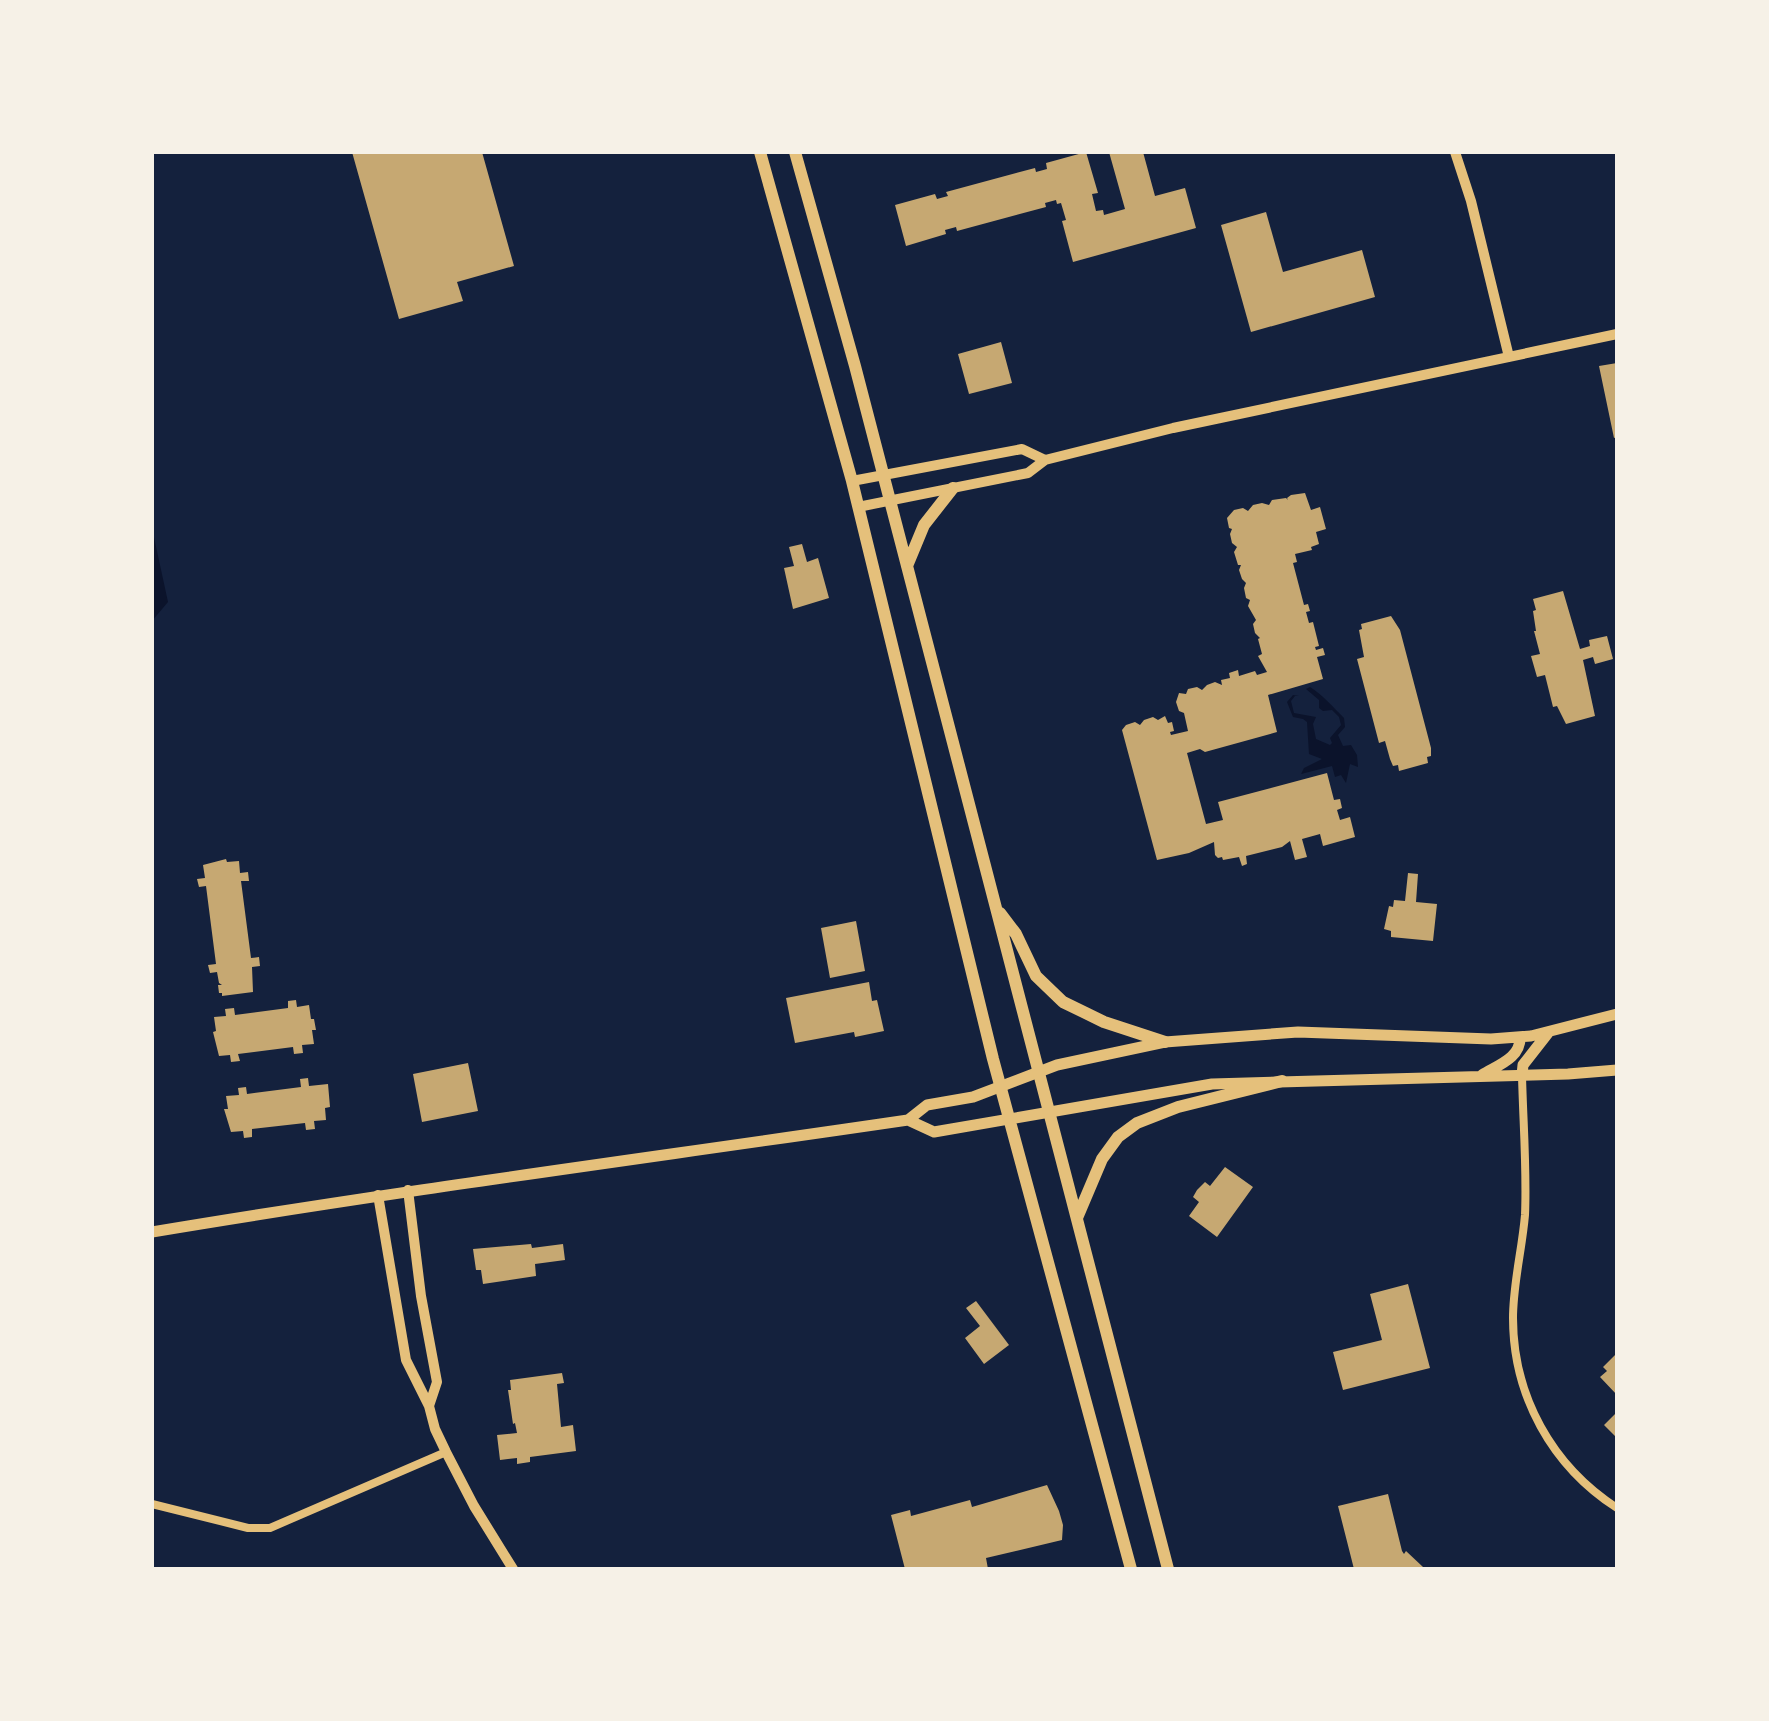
<svg xmlns="http://www.w3.org/2000/svg" width="1769" height="1721" viewBox="0 0 1769 1721" font-family="Quicksand,sans-serif">
<rect width="100%" height="100%" fill="#14213d"/>
<path fill="#0b132b" d="M152,528L168,602L152,621Z
M1310,687C1323,695 1333,707 1344,718L1345,727L1338,735L1343,746L1351,745L1357,755L1358,767L1350,764L1346,783L1341,775L1335,777L1332,766L1301,774L1304,768L1322,759L1309,754L1307,722L1303,719L1293,717L1287,702L1293,695L1299,696H1295L1291,701L1294,713L1316,717L1313,724L1316,739L1330,745L1332,743L1330,738L1341,725L1339,717L1332,710L1323,711L1319,708V700L1306,689Z"/>
<path fill="#c6a872" d="M352,152H482L514,266L457,282L463,301L399,319Z
M1086,152L1098,193L1092,194L1096,211L1103,210L1104,215L1125,209L1109,152H1143L1155,196L1185,188L1196,228L1073,262L1062,221L1066,220L1061,203L1057,204L1056,200L1045,203L1046,207L957,231L956,227L945,230L946,234L906,246L895,205L935,194L937,199L948,196L946,192L1035,168L1036,172L1047,169L1046,163Z
M1266,212L1283,272L1362,250L1375,297L1251,332L1221,225Z
M1001,342L1012,383L969,394L958,354Z
M1617,363V437L1614,438L1599,366Z
M1305,493L1311,510L1320,507L1326,529L1316,532L1319,544L1311,547L1312,550L1295,554L1297,562L1293,563L1304,605L1308,604L1310,611L1306,612L1309,623L1313,622L1319,646L1315,647L1316,650L1323,648L1325,655L1317,657L1323,679L1268,695L1277,732L1205,752L1200,749L1187,753L1206,824L1223,820L1218,802L1327,773L1334,800L1340,799L1342,808L1337,810L1340,820L1350,817L1355,837L1323,846L1320,834L1302,839L1307,857L1295,860L1290,841L1282,847L1246,856L1247,864L1242,866L1239,857L1223,860L1222,857L1218,858L1215,855L1214,842L1189,853L1157,860L1122,730L1126,725L1135,722L1140,725L1144,720L1153,717L1158,720L1165,716L1168,723L1172,722L1174,731L1170,732L1171,735L1188,731L1184,713L1179,711L1176,702L1179,693L1186,694L1188,689L1197,687L1202,690L1207,685L1215,682L1222,685L1221,680L1230,678L1229,673L1238,670L1239,676L1255,671L1257,675L1267,672L1258,656L1262,654L1258,639L1260,638L1255,633L1253,624L1256,620L1248,606L1250,600L1246,598L1244,588L1246,583L1242,579L1239,570L1241,565H1238L1234,552L1237,547L1232,543L1230,534L1232,529L1229,528L1227,518L1234,510L1243,508L1248,511L1253,505L1262,503L1269,505L1272,500L1286,498L1288,500L1287,498L1291,495Z
M802,544L807,562L818,558L829,598L793,609L784,568L794,566L789,547Z
M1563,591L1580,649L1590,646L1589,640L1607,636L1613,659L1595,664L1593,657L1583,660L1595,716L1566,724L1557,706L1553,707L1545,675L1537,677L1531,656L1540,654L1534,631H1536L1533,611L1536,610L1533,599Z
M1391,616L1400,630L1431,748V756L1427,757L1428,763L1399,771L1398,765L1393,766L1390,759L1385,741L1379,743L1357,659L1364,657L1359,630L1362,629L1361,624Z
M226,859L227,862L239,861L240,873L248,872L249,881H241L251,958L259,957L260,966L252,967L253,992L222,996V993H219L218,985H222L219,983L217,972L210,973L208,965L216,964L206,886L199,887L197,879L205,878L203,865Z
M1408,873L1418,874L1416,902L1437,904L1433,941L1391,937V931L1384,929L1389,906L1393,907L1394,900L1405,901Z
M856,921L865,971L830,978L821,928Z
M869,982L872,1001L877,1000L884,1031L855,1037L854,1032L795,1043L786,998Z
M296,1000L297,1007L309,1005L311,1019H314L316,1030H312L314,1044L302,1045L303,1053L294,1054L293,1047L238,1054L240,1061L231,1062L230,1055L219,1056L213,1032L216,1031L214,1017L226,1016L225,1009L234,1008L235,1015L288,1008V1001Z
M468,1063L478,1111L422,1122L413,1074Z
M308,1078L309,1086L328,1084L330,1107L325,1108L326,1120L314,1121L315,1129L306,1130L305,1123L252,1129V1137L244,1138L243,1131L231,1132L224,1109H228L226,1096L239,1095L238,1088L246,1087L247,1094L301,1087L300,1079Z
M1225,1167L1253,1187L1217,1237L1189,1216L1199,1202L1193,1197L1197,1190L1205,1182L1210,1186Z
M531,1244L532,1248L563,1244L565,1260L535,1264L536,1276L483,1284L481,1270H476L473,1249Z
M1408,1284L1430,1368L1343,1390L1333,1352L1382,1340L1370,1294Z
M976,1301L1009,1345L984,1364L965,1338L980,1326L966,1308Z
M1617,1353V1395L1600,1377L1607,1371L1603,1367Z
M562,1373L564,1383L557,1384L561,1427L573,1425L576,1451L530,1457V1462L517,1464V1458L500,1460L497,1435L517,1433L515,1423L513,1424L508,1390H511L510,1380Z
M1617,1412V1438L1604,1425Z
M1047,1485L1059,1511L1063,1525L1062,1540L986,1558L988,1569H905L891,1515L910,1510L911,1516L970,1500L972,1507Z
M1388,1494L1402,1551L1404,1554L1406,1551L1423,1567L1421,1569H1354L1338,1506Z"/>
<g fill="none" stroke-linecap="round" stroke-linejoin="round">
<path stroke="#e5c07b" stroke-width="8" d="M1522,1075C1523,1121 1527,1169 1525,1215C1522,1250 1513,1284 1513,1318C1513,1396 1552,1466 1617,1508
M152,1504L248,1528H270L446,1452"/>
<path stroke="#e5c07b" stroke-width="10" d="M1455,152L1471,201L1509,357
M852,481L1022,449L1045,460
M858,507L1028,473L1045,460L1173,428L1617,334
M408,1190L421,1296L437,1382L429,1406
M378,1195L406,1360L429,1406L435,1429L446,1452L474,1506L513,1569"/>
<path stroke="#e5c07b" stroke-width="11" d="M1482,1075C1498,1065 1521,1058 1520,1037
M1522,1075L1523,1065L1548,1033
M908,1120L934,1132L1212,1084L1568,1074L1617,1070
M152,1232C403,1190 656,1157 908,1120L927,1105L973,1097L1057,1065L1165,1042L1298,1032L1491,1039L1531,1036L1617,1014"/>
<path stroke="#e5c07b" stroke-width="12" d="M760,152L852,481L993,1059L1131,1569
M795,152L855,366L1168,1569
M907,566L924,525L953,488
M1000,913L1016,934L1036,976L1063,1002L1104,1022L1165,1042
M1077,1218L1102,1159L1118,1137L1137,1123L1178,1107L1282,1081"/>
</g>
<rect width="1769" height="1721" fill="none" stroke="#f6f1e7" stroke-width="308"/>
</svg>
